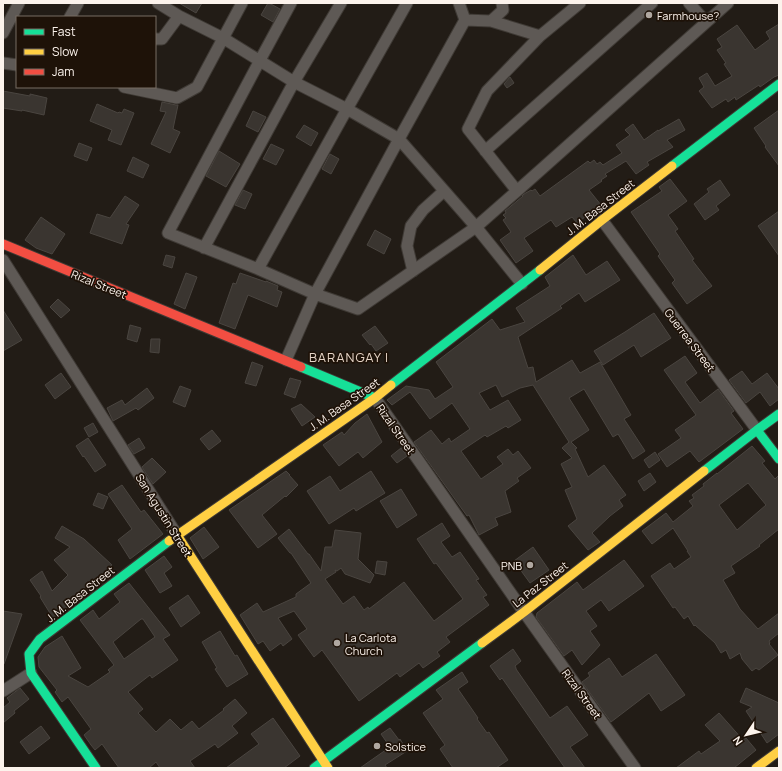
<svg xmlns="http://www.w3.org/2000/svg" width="782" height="771" viewBox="0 0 782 771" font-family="Manrope,sans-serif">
<rect width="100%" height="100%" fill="#221c16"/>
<path fill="#3a3530" stroke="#4a4540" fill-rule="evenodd" d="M179,3H202L196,13Z
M268,3H269L280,9L273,22L261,15Z
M779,24V75L774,77L760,87L759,85L736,100L735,97L728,102L726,99L712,108L699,91L704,87L699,78L707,73L715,86L732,76L724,64L726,63L717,50L722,47L717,39L737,25L755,50L770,39L766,32Z
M510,77L514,83L507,88L504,84Z
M3,91L30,96V94L47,98L44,115L22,110V111L3,108Z
M162,102L176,105H178L173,129L180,132L170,153L151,144L166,112L160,111Z
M97,104L118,113L119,112L122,113L124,109L134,113L121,145L108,140L112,130L90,121Z
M779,110V166L765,147L766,146L754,128Z
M253,111L266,117L258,132L246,126Z
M679,119L685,130L667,140L673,147L647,162L649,165L636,174L626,161L605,174L607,176L601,180L602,181L589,190L601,205L577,223L572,217L556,227L551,220L524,238L533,251L516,263L500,240L511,232L503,220L506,218L503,215L506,213L505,211L523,196H522L524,194L531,190L532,191L535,189L540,196L588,161L590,163L594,160L597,164L600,162L603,165L622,153L616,145L630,135L625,130L633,124L644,140L658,130V131Z
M304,125L318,133L311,146L296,137Z
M79,143L92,148L87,161L74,156Z
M271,144L284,150L276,165L263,159Z
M219,151L240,164L226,187L206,176Z
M330,154L339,159L331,174L322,169Z
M133,157L149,165L143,178L127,171Z
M670,179L687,201L668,215L678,229L675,231L694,259L692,260L712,286L687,304L672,283L675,280L658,256L660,254L631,212L662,191L659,187Z
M720,180L730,195L716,206L719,210L705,220L694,204L709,192L707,189Z
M243,190L252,194L245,209L235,205Z
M125,196L139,205L126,224L129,225L122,244L90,233L97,214L110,218Z
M779,211V256L758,226Z
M41,217L65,234L52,254L36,248L25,240Z
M375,230L391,239L384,254L367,245Z
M166,255L175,257L172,268L163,265Z
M573,255L586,275L607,261L620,280L585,302L579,293L560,306L562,308L518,337L528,368L533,367L536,382L572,360L580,373L600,362L631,415L624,419L645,451L633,459L618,434L613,437L584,389L569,398L589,430L571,442L577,448L575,449L588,477L604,465L626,495L619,500L623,506L610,516L592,533L600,542L588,550L568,526L577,519L565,490L572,487L561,464L572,458L562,448L569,442L533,385L520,388L502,397L496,385L479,393L490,410L508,400L521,420L508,428L506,426L487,437L485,435L461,451L481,479L503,464L497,457L508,449L513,455L518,451L531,468L517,478L519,481L505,491L511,512L495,518L498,525L479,535L469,515L467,516L414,442L431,430L442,444L449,438L451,442L470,429L452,403L430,419L410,392L392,405L387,400L406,386L429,390L435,399L453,387L436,362L492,319L500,330L525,322L516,308L550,286L545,277Z
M186,273L197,277L185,309L174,304Z
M240,273L266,282V281L278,286L277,290L282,292L277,307L248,295L235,329L219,323L233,283L236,284Z
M58,299L70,310L61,318L50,307Z
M3,310L22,340L3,351Z
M654,313L671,338L641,357L634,345L603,365L594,351L625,332Z
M130,325L141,328L137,342L127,339Z
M375,326L388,343L376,351L371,344L370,345L362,335Z
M151,339H160L159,353L150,352Z
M685,356L697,373L685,382L700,403L718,389L734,411L731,413L743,429L699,462L690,451L667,467L658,454L681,438L675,430L696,415L664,370Z
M252,362L263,366L256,386L245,383Z
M742,371L752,384L767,373L779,389V399L770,406L760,392L746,403L729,380Z
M61,373L71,387L55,399L45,385Z
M290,378L301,381L295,398L284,394Z
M180,386L191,390L185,407L173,402Z
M147,388L154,398L138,410L136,408L113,421L107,408L122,400L125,405Z
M301,404L315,417L302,426L291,409Z
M367,414L382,442L363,458L358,452L339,466L323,445L342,432L344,435L355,423Z
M93,423L98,432L89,437L84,428Z
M212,430L221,441L209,450L200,439Z
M88,438L106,465L95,472L84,456L83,457L76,446Z
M139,438L145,448L134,454L128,445Z
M752,446L765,461L762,463L775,479L779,475V529L759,545L760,546L731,566L735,573L723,580L740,609L758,629L779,613V633L769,641L770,643L769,644L778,655L759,670L756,668L752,671L742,659L740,653L730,659L726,650L721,653L715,643L695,625L694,626L688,616L684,619L675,607L673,608L651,576L670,563L674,569L691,557L687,551H688L673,528L652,544L642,531L666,513L673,522L693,506L689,501L694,498L692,495L704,486L703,484L717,473V474ZM748,483L766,505L737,530L719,505Z
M401,448L407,456L397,463L391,456Z
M655,452L660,460L649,468L644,460Z
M152,458L166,472L153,484L142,467Z
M286,471L290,475H289L298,485L286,497L285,496L262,515L277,534L258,548L229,510Z
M371,471L385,493L356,511L354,508L329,524L307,491L330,476L340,491Z
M650,473L656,482L644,491L638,481Z
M122,485L141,512L144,510L163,534L130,559L118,540L132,529L108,494Z
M401,489L417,515L397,528L380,501Z
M98,493L108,497L103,509L93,505Z
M442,523L450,536L441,542L452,557L460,552L479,579L476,580L487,595L483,597L489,605L446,637L450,642L437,652L440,656L423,668L419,663L400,677L397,673L359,701L322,650L314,657L298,635L307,629L294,611L278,618L292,639L283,646L281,643L270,651L263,641L258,644L240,615L257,603L263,612L296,597V594L311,583L291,553H290L278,538L289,529L308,554H309L321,571L325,547H332L335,530L361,533L358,559L374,575L370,583L345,574L341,568L337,571L335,570L336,572L325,579L343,604L354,596L364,610L368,607L369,609L404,582L434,621L463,599L436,563L434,564L417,539Z
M62,526L84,539L112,565L96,580L98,582L91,589L53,618L40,597L41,596L30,580L42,571L52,591L68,575L54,560L70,547L55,538Z
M204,527L219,547L203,559L190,538Z
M533,547L549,570L530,583L514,561Z
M164,556L172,567L164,573L172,586L160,593L145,570Z
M624,560L644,586L609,611L601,600L586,611L597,626L590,631L600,645L582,665L572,650L564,656L536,617L537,613L577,582L583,590Z
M377,561L387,562L385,575L375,573Z
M129,583L170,635L163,639L178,660L152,678L150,675L128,692L143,709L138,713L156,732L170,719L181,730L192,721L199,729L224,710L223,709L235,699L247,713L232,726L238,733L218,748L215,744L190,761L195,768H160L156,762L149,768H119L102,744L95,750L91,745L84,735L91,729L68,697L62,702L55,692L57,690L39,667L38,657L45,647L62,636L81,668L68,676L88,687L110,672L108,670L114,665L80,620L93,610L99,619L120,602L114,594ZM141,619H143L155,637L124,659L113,642Z
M188,595L200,613L181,627L169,608Z
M3,611L22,614L4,664H3Z
M220,631L235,656L237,655L248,674L227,687L215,669L217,668L202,642Z
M513,649L521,661L515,666L516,668V669L550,718L567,706L588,735L570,747L585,768H565L502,678L500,680L490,666Z
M656,654L685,695L661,711L649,693L611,722L582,682L590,676L588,673L609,658L622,677Z
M462,672L468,682L458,689L478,718L477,719L487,733L489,732L508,760L496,768H453L440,749L445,745L423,713L443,699L436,690Z
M20,688L29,699L14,711L15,713L3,723V708L10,702L7,698Z
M746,688L779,703V734L767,743L746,711L752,707L740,702Z
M719,713L743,740L746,738L756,750L734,768H676L699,751L701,754L720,741L705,725Z
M273,718L300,756L284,768H226L259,744L251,734Z
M41,726L50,738L29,754L20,742Z
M390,728L399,740L400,739L407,751L385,765L387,768H360L390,747L381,734Z"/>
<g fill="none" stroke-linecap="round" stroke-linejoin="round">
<defs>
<path id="street" d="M158,3L179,16L223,38L294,82L347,109L399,139L476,227L522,284
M291,3L259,62L168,233L258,269L315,294L358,309L476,227L517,191L728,3
M459,3L465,20
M689,3L706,22
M70,17L78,3
M491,21L503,10L502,3
M3,33L19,3
M155,39H162L179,16
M3,63L17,65
M124,87L177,98L197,87L242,3
M485,151L652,3
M517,191L468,129L487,91L540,36L580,3
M602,220L757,430
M204,248L294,82L341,3
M3,260L177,535
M258,269L347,109L407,3
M413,271L407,246L411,226L423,210L444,191
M286,360L315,294L399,139L465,20L491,21L540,36
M375,398L524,612L635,768
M3,691L31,673"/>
<path id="fast" d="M672,166L779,84
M301,367L375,398
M391,385L540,270
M779,414L757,430L779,459
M704,471L757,430
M96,768L31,673L29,654L40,639L169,541
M314,768L482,643"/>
<path id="slow" d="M540,270L602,220L672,166
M177,535L328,768
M169,541L375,398L391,385
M482,643L524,612L704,471
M756,768L779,751"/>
<path id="jam" d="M3,244L301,367"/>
</defs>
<use href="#street" stroke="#3f3a35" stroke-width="13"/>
<use href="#fast" stroke="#3f3a35" stroke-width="11"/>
<use href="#slow" stroke="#3f3a35" stroke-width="11"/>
<use href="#jam" stroke="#3f3a35" stroke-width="11"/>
<use href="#street" stroke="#5e5955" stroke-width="11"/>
<use href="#fast" stroke="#16e098" stroke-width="9"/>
<use href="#slow" stroke="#ffcf43" stroke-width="9"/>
<use href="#jam" stroke="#f24e42" stroke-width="9"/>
</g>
<g fill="#b0a8a1" stroke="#1e1208" stroke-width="1.5">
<circle cx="649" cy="15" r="4"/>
<circle cx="530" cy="565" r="4"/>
<circle cx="337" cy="643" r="4"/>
<circle cx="377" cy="746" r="4"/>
</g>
<g text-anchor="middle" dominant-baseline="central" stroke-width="3.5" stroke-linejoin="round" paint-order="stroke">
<g font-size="11" fill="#fcf3ec" stroke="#1e1208" text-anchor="start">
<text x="657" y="15">Farmhouse?</text>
<text x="522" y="565" text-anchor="end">PNB</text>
<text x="345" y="637">La Carlota<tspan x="345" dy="13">Church</tspan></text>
<text x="385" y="746">Solstice</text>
</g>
<g font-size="11" fill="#fcf3ec" stroke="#1e1208">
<text transform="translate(600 207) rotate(-38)">J. M. Basa Street</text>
<text transform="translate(99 284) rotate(22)">Rizal Street</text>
<text transform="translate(690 340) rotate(53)">Guerrea Street</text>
<text transform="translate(344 404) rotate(-35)">J. M. Basa Street</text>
<text transform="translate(396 429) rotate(55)">Rizal Street</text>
<text transform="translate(164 515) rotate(58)">San Agustin Street</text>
<text transform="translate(540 584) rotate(-38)">La Paz Street</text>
<text transform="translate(80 594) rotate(-38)">J. M. Basa Street</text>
<text transform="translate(582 694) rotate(54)">Rizal Street</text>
</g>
<g font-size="13" letter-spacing="1" fill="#e5d4c6" stroke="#1e1208">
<text x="349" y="357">BARANGAY I</text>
</g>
</g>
<rect width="782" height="771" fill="none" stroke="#fcf3ec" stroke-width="8"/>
<rect x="16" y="16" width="140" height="72" fill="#1e1208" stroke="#776c63"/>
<rect x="24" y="29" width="20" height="6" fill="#16e098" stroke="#776c63"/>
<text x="52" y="36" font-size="12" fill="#fcf3ec">Fast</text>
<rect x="24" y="49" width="20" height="6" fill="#ffcf43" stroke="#776c63"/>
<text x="52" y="56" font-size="12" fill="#fcf3ec">Slow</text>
<rect x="24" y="69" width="20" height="6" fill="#f24e42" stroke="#776c63"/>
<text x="52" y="76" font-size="12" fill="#fcf3ec">Jam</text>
<g transform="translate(746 735) rotate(235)" stroke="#1e1208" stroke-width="3" paint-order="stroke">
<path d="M0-3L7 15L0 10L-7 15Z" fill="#fcf3ec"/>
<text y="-6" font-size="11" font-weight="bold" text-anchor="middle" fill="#fcf3ec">N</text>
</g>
</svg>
